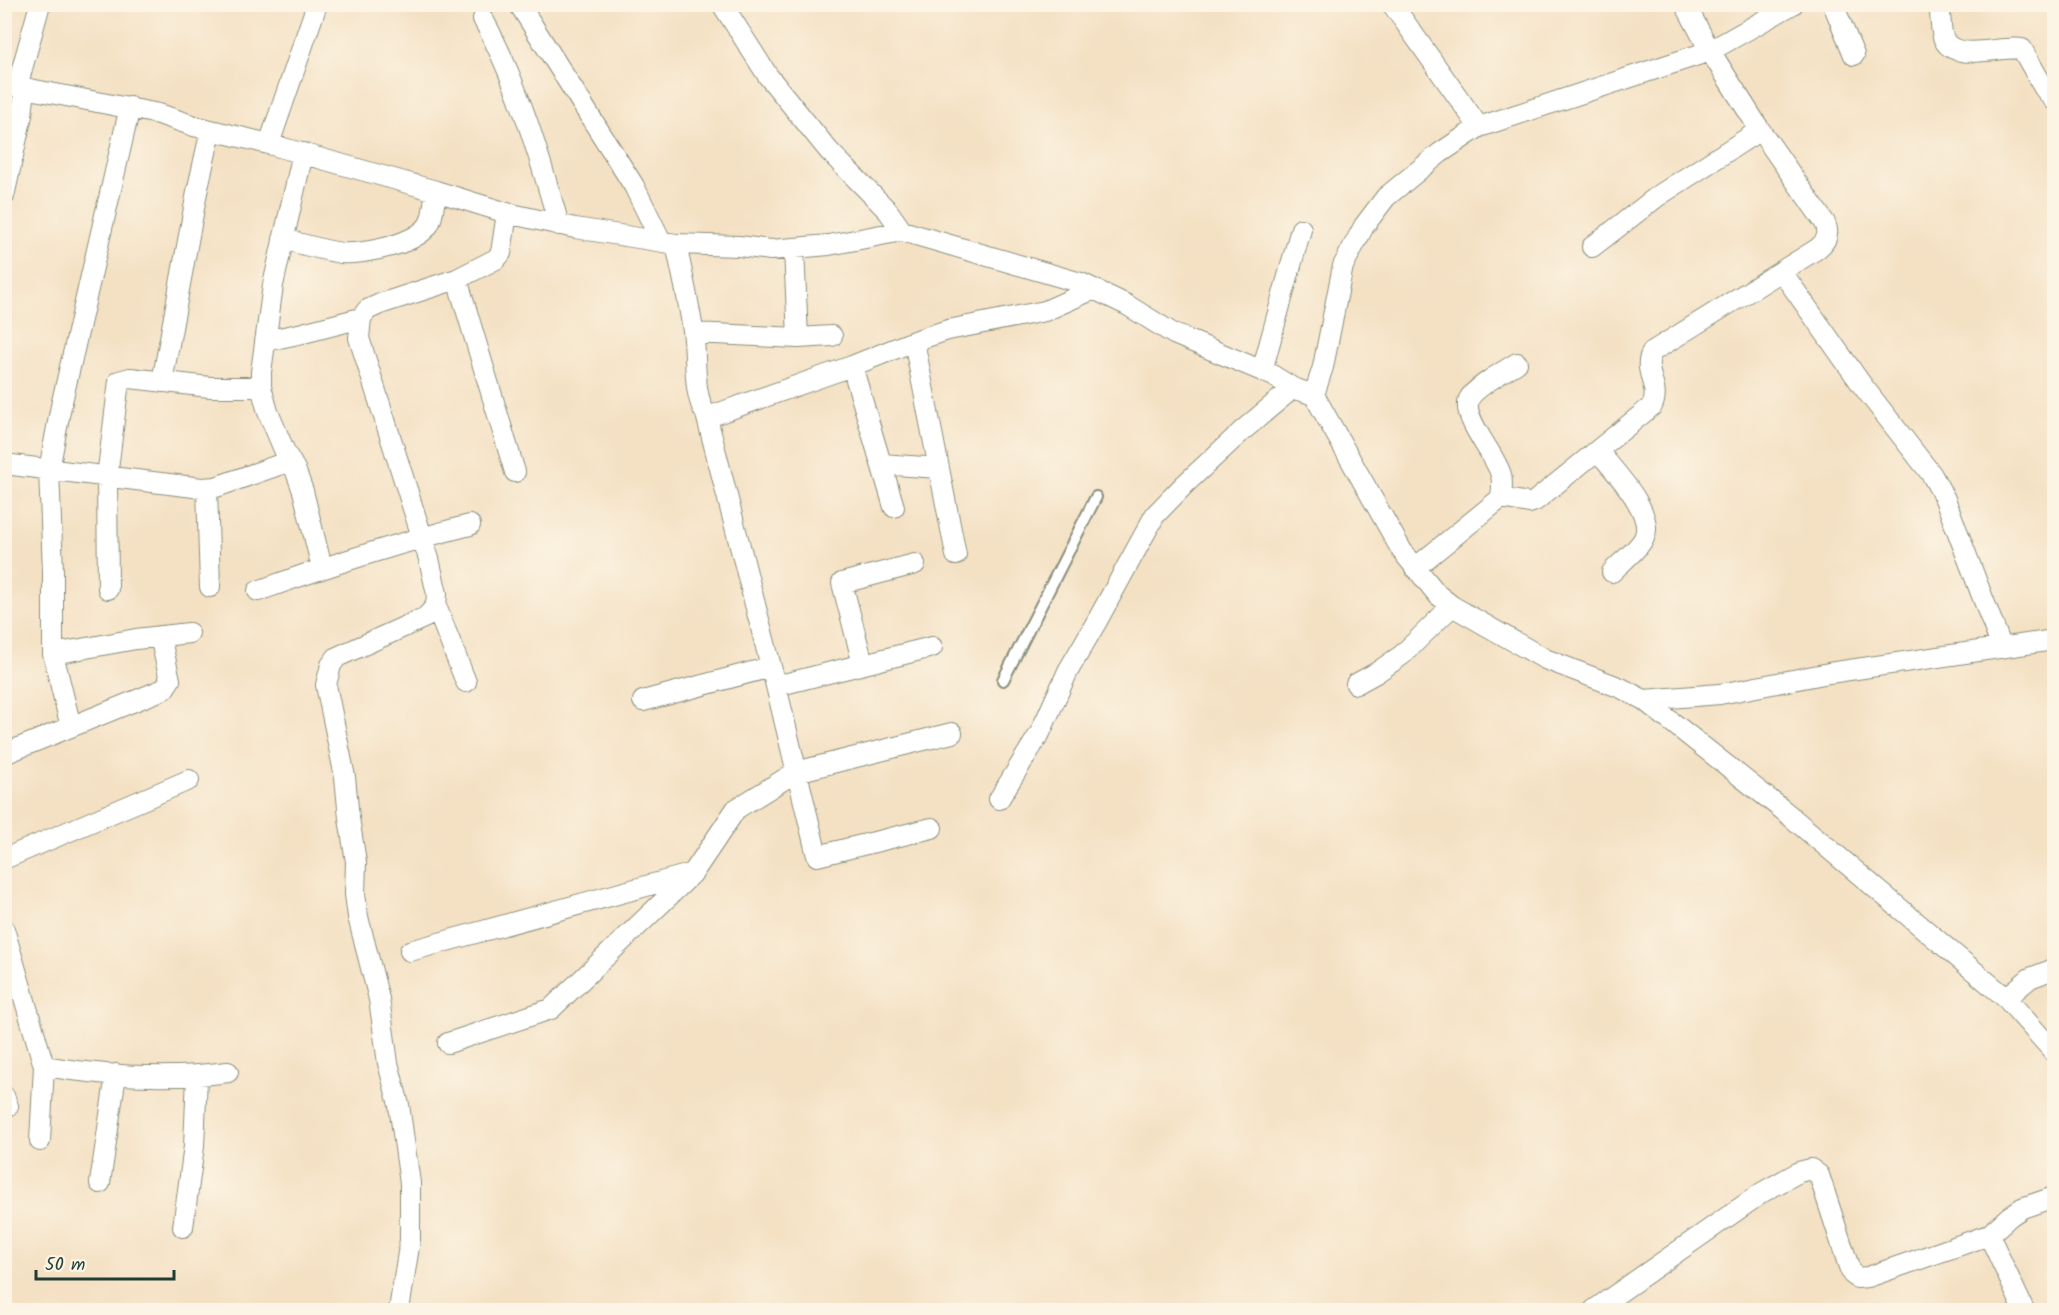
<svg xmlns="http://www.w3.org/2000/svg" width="2059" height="1315" viewBox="0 0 2059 1315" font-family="Kalam,sans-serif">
<rect width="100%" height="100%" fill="#fcf5e5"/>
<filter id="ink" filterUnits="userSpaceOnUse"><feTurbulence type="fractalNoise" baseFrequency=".0167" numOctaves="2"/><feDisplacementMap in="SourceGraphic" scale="12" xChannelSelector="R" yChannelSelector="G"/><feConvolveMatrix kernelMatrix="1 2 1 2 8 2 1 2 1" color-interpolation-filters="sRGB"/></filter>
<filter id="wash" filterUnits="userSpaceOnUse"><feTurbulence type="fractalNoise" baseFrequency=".008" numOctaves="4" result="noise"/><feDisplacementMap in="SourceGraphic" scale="24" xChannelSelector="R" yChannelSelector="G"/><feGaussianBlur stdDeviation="1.35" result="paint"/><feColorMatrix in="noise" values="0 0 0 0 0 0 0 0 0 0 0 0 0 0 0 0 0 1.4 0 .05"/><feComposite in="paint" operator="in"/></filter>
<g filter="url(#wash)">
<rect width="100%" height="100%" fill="#f4e1c4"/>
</g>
<g filter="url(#ink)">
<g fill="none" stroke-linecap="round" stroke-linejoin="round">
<defs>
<path id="lane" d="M1003,680L1096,497"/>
<path id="street" d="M519,4L634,186L661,241
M722,4L768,76L829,151L888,211L902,231
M1392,4L1479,127
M1833,4L1854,55
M1939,4C1941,15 1940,27 1943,37C1952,64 2001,45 2022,49L2044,88L2054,100
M483,19C518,83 539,155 559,225
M4,84L159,114L194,126L269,144L436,191L507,213L575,228L676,244L739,246L771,250L829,245L902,231L1081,283L1127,305L1174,334L1272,375L1293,388L1314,395L1323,367L1343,266L1364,226L1386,197L1440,153L1479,127L1710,51L1793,4
M17,87L40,4
M269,144L317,4
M303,153L273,285L261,372V387L268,412L285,452L295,469L303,491L322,568
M4,196L22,115L25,89
M283,239C302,244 322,250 341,253C362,255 421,244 430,222C434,213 434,200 436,191
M676,244C682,273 689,302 693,331C697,355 692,394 706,414L711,416L852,366L914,341L948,330L1045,311L1094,289
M1592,247L1658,196L1760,130
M794,249L798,338
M1782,272L1862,385L1932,475L1945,499L2002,648
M457,279L515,472
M694,333L798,338L832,336
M265,341L303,333L361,318
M914,341L956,555
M852,366L894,507
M1262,371L1301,229
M162,382L197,192L211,130
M1314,395L1402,551L1438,595L1452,606L1545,659L1621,688L1644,700L1783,810L2006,998L2054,1052
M706,414L776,686L817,856L932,828
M1598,451C1613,470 1656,513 1644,538C1638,550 1621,562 1612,572
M4,464L202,488L216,487L290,461
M881,464L939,468
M207,488L210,587
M1501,498C1502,489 1503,483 1501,475C1496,455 1461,418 1469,399C1474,388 1506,370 1517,363
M1415,568L1501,498L1529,503L1535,501L1652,406C1662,387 1640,369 1653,351L1817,249C1827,241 1830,234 1825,223L1760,130L1710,51L1685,4
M108,589L107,477L119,381L130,378L210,387H261
M258,591C327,566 398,543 470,525
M436,606L466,682
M53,654L136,639L189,633
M863,664L842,583L915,564
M1356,684L1376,673L1402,655L1452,606
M776,686L932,647
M1644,700L1720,694L1829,673L2054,640
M643,701L771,667
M71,727L53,654V571L49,470L61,406L130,107
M4,754L164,689L170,680L160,636
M999,799L1040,733L1068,671L1097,621L1155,515L1185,484L1242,431L1293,388
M4,859L189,780
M4,929L44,1066L40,1141
M410,951L690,874
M2006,998L2030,978L2054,969
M448,1043L551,1009L693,873L736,809L796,772L952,733
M44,1066C104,1076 168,1080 228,1072
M4,1096L8,1106
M100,1183L116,1074
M183,1227L194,1146L197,1076
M1989,1235L2024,1310
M399,1310L410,1240V1183L399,1105L388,1063L379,999L358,917L355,894L356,862L349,818L345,777L326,685L331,665L337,657L426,617L436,606L437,594L429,559L359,338L361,318L367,310L380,304L457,279L496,259L501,253L507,213
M1594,1310L1763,1192L1799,1172L1811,1169L1819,1175L1848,1264L1852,1274L1857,1278L1868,1277L1989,1235L2010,1216L2022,1208L2054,1197"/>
</defs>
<use href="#lane" stroke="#8a8f7c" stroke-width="14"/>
<use href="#street" stroke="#8a8f7c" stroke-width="22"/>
<use href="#lane" stroke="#fff" stroke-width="10"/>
<use href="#street" stroke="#fff" stroke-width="20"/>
</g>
</g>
<rect width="2059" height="1315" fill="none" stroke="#fcf5e5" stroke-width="24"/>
<path d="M36 1270v9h138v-9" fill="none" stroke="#1f3d34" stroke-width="3"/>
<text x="45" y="1270" font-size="18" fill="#1f3d34" stroke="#fcf5e5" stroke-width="4.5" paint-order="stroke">50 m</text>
</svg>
